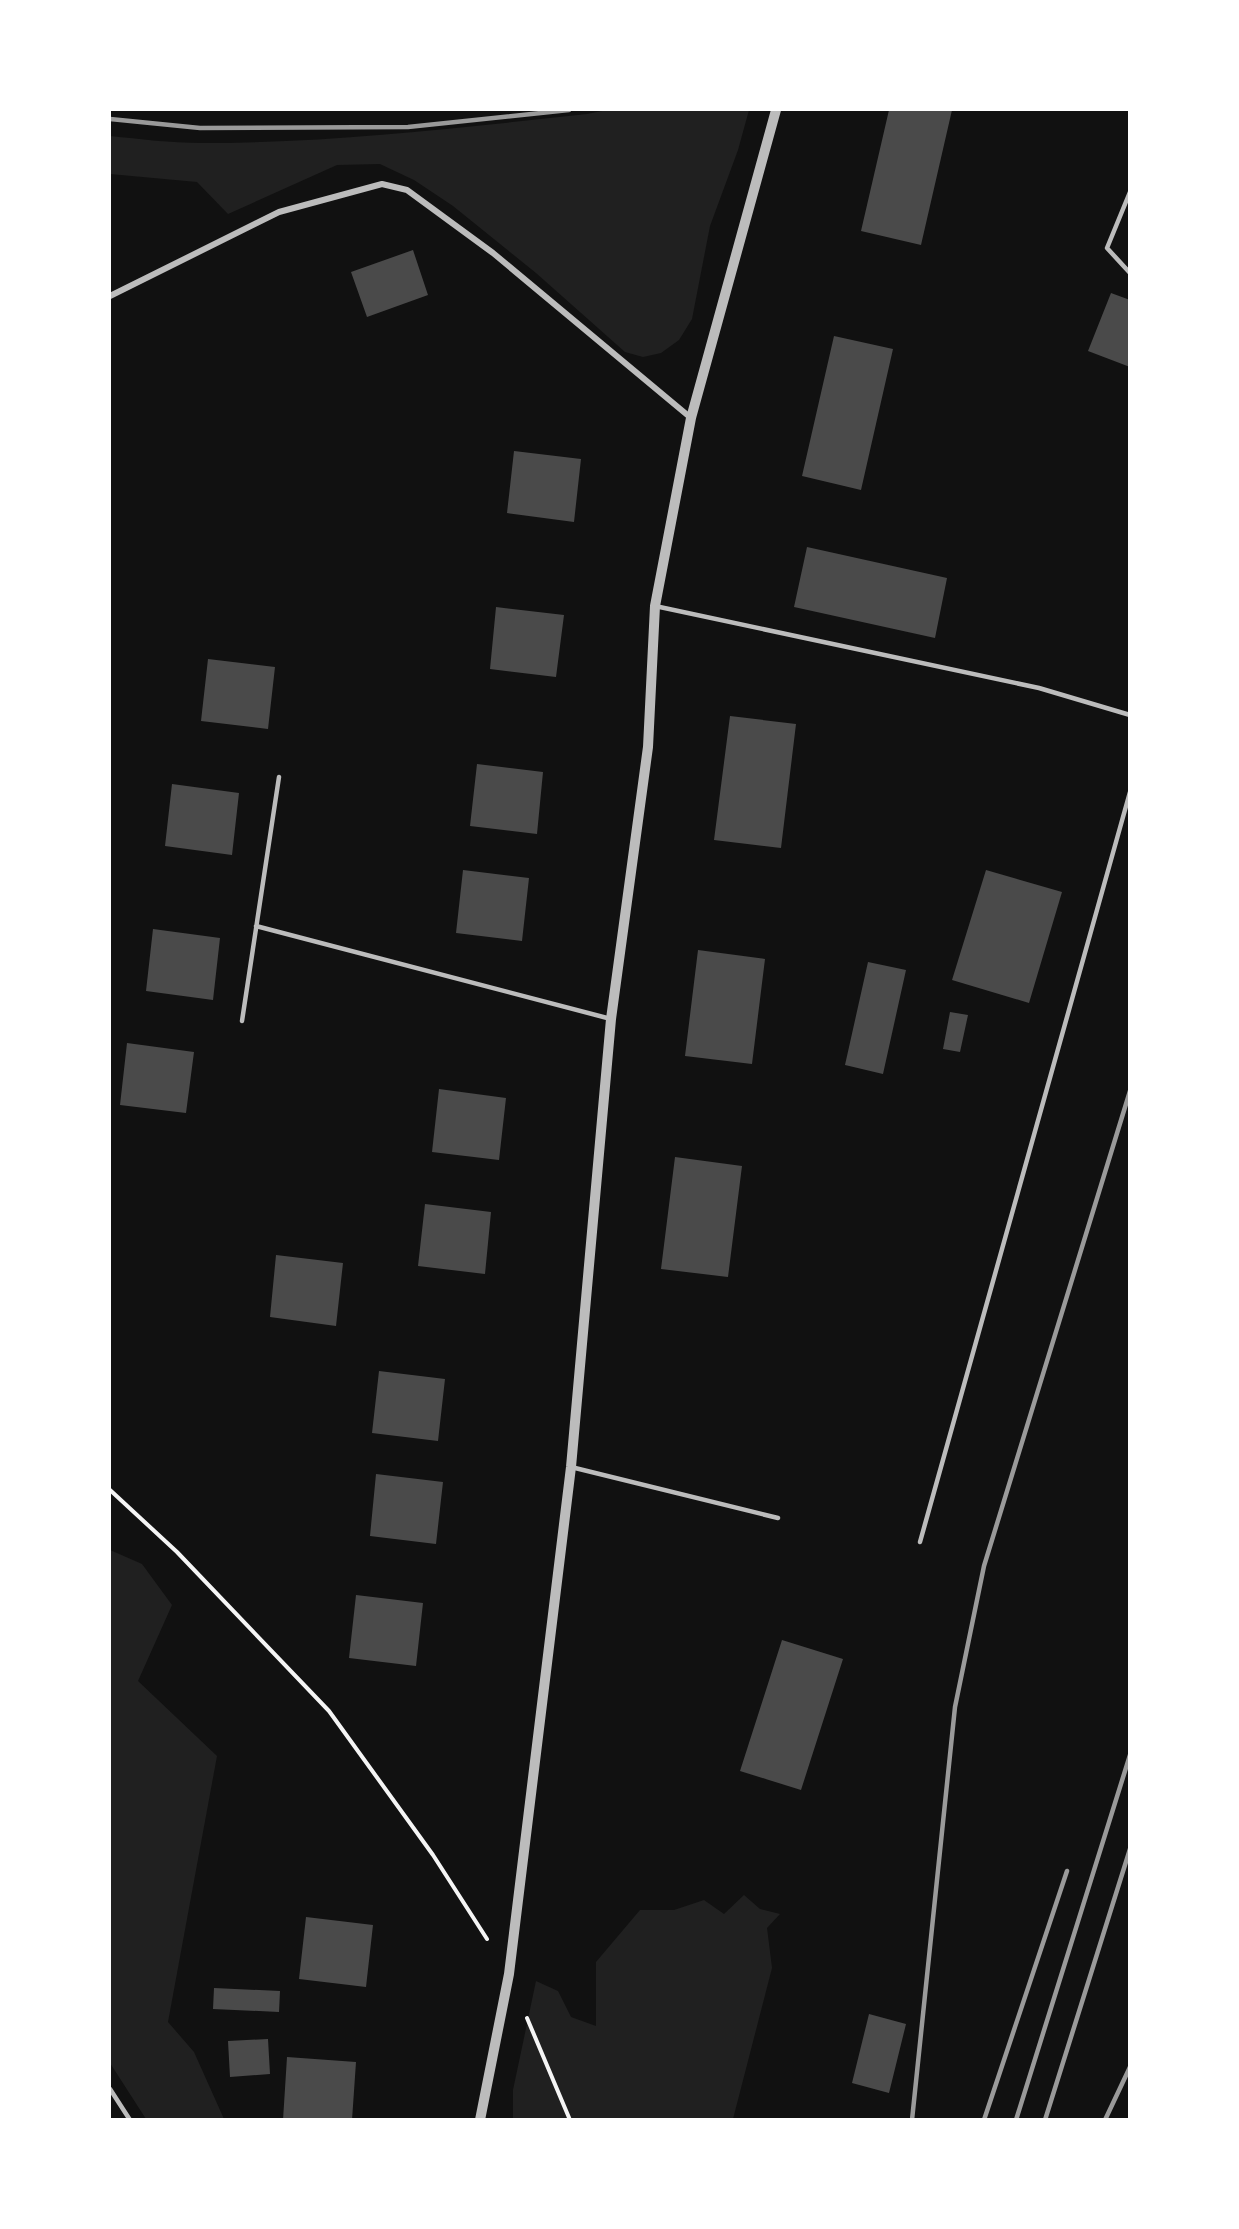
<svg xmlns="http://www.w3.org/2000/svg" width="1239" height="2229" viewBox="0 0 1239 2229" font-family="'Roboto Condensed',sans-serif">
<rect width="100%" height="100%" fill="#111"/>
<path fill="#202020" d="M607,110H749L738,150L710,226L692,319L679,340L661,353L643,357L625,352L536,273L453,206L414,180L380,164L337,165L228,214L197,182L110,174V136C140,139 170,143 201,143C330,143 459,128 587,114Z
M110,1550L142,1564L172,1605L138,1681L217,1756L168,2022L194,2052L224,2119H146L110,2063Z
M744,1895L760,1909L780,1914L767,1928L772,1968L733,2119L513,2120V2090L536,1981L558,1991L571,2017L596,2026V1962L640,1910H674L704,1900L724,1914Z"/>
<path fill="#4a4a4a" d="M889,110H952L921,245L861,231Z
M413,250L428,295L367,317L351,272Z
M1111,293L1130,300V367L1088,351Z
M834,336L893,349L861,490L802,476Z
M514,451L581,459L574,522L507,513Z
M807,547L947,578L935,638L794,607Z
M496,607L564,615L556,677L490,669Z
M208,659L275,667L268,729L201,721Z
M730,716L796,724L781,848L714,840Z
M477,764L543,772L537,834L470,826Z
M172,784L239,793L232,855L165,846Z
M463,870L529,878L522,941L456,933Z
M986,870L1062,892L1029,1003L952,980Z
M153,929L220,938L213,1000L146,991Z
M698,950L765,959L752,1064L685,1056Z
M868,962L906,970L883,1074L845,1065Z
M950,1012L968,1015L960,1052L943,1049Z
M127,1043L194,1052L186,1113L120,1105Z
M439,1089L506,1098L499,1160L432,1152Z
M675,1157L742,1166L728,1277L661,1269Z
M425,1204L491,1212L485,1274L418,1266Z
M276,1255L343,1263L336,1326L270,1317Z
M379,1371L445,1379L438,1441L372,1433Z
M376,1474L443,1482L436,1544L370,1536Z
M356,1595L423,1603L416,1666L349,1658Z
M782,1640L843,1659L801,1790L740,1771Z
M306,1917L373,1925L366,1987L299,1979Z
M214,1988L280,1991L279,2012L213,2009Z
M869,2014L906,2024L889,2093L852,2083Z
M268,2039L270,2074L230,2077L228,2041Z
M287,2057L356,2062L352,2120H283Z"/>
<g fill="none" stroke-linecap="round" stroke-linejoin="round">
<path stroke="#f5f5f5" stroke-width="4" d="M110,1490L177,1552L329,1711L433,1855L487,1939
M527,2018L570,2120"/>
<path stroke="#bcbcbc" stroke-width="4.5" d="M1130,192L1107,248L1130,273
M655,606L1039,688L1130,715
M256,926L611,1019
M242,1021L279,777
M571,1467L778,1518
M920,1542L1130,792
M110,2089L130,2120"/>
<path stroke="#bcbcbc" stroke-width="6" d="M110,296L279,212L382,184L407,190L493,253L691,418"/>
<path stroke="#bcbcbc" stroke-width="10" d="M480,2120L509,1974L571,1467L611,1019L648,747L655,606L691,418L776,110"/>
<path stroke="#9a9a9a" stroke-width="4.5" d="M110,119L200,128L408,127L569,110
M912,2120L955,1707L984,1566L1130,1091
M984,2120L1067,1871
M1016,2120L1130,1755
M1045,2120L1130,1849
M1105,2120L1130,2067"/>
</g>
<rect width="1239" height="2229" fill="none" stroke="#ffffff" stroke-width="222"/>
</svg>
